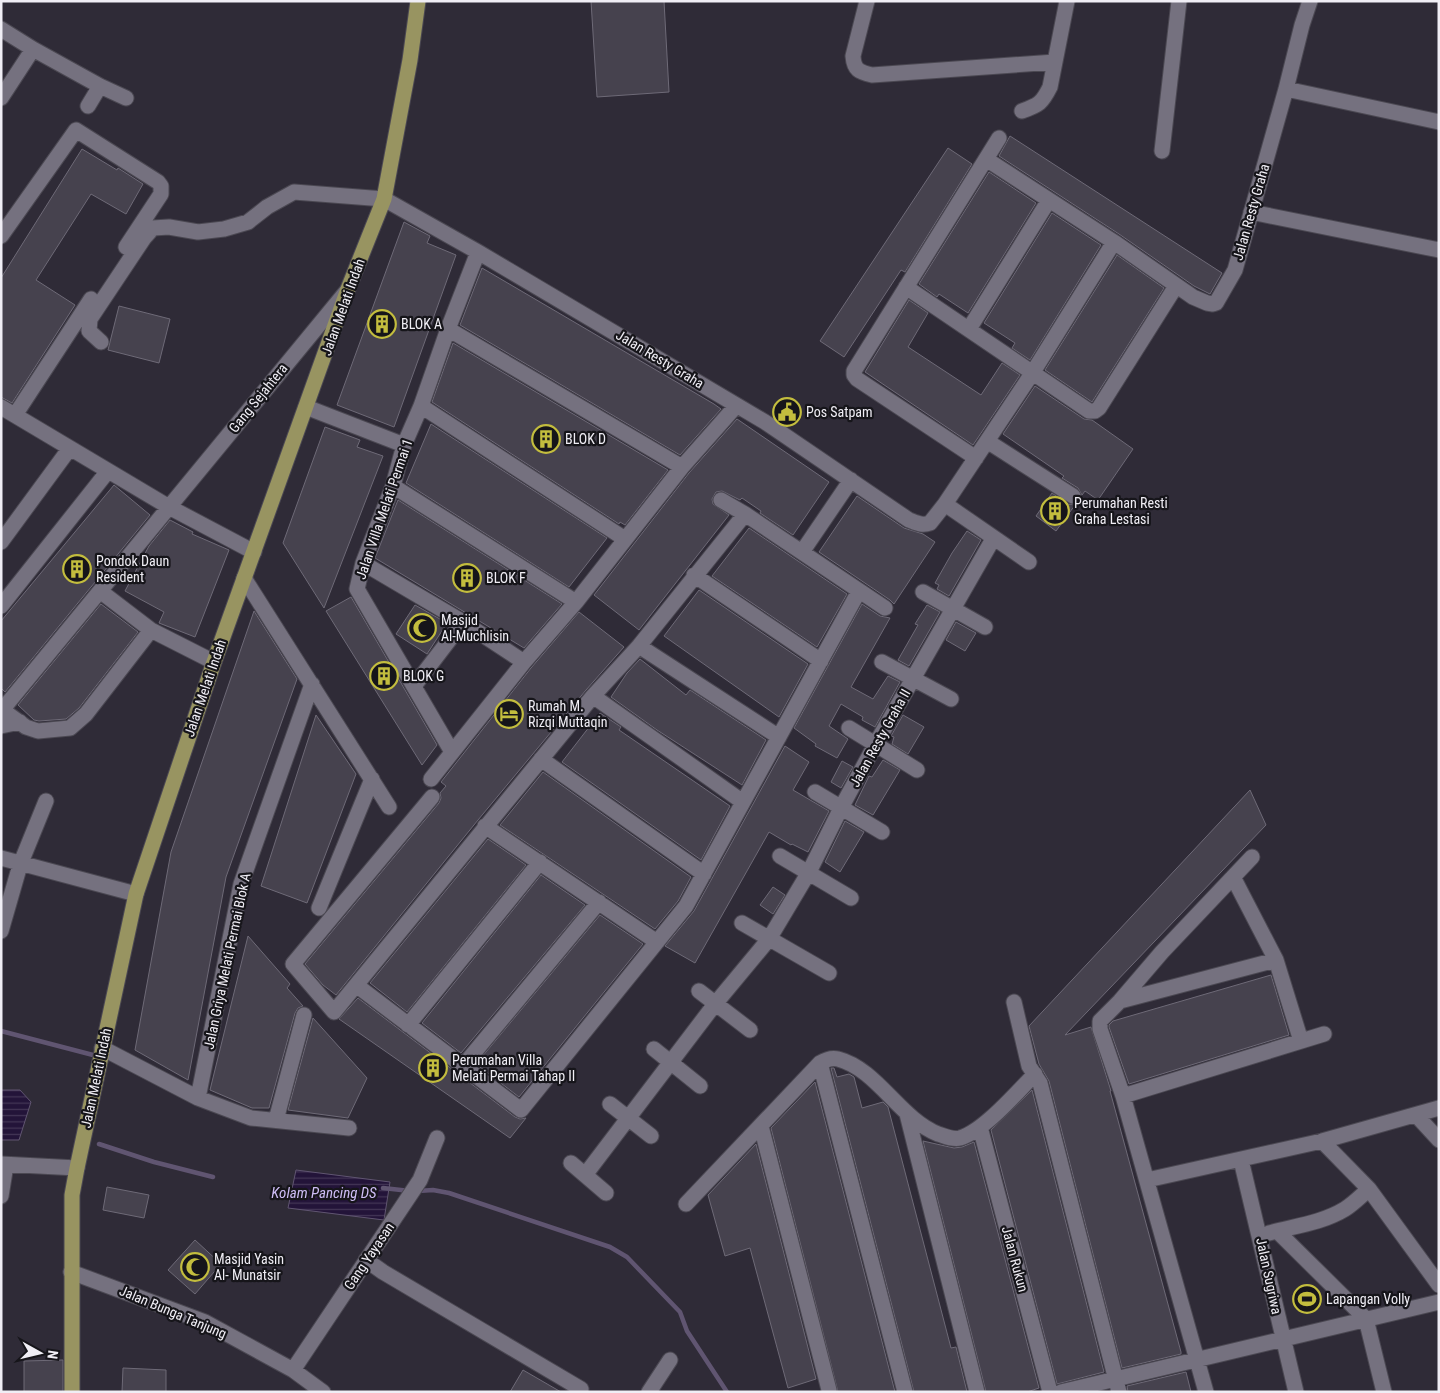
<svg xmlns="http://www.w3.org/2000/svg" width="1440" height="1393" viewBox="0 0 1440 1393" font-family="'Roboto Condensed',sans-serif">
<defs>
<pattern id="water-rules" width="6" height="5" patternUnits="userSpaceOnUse" patternTransform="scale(1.25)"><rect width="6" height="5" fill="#231439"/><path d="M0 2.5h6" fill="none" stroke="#433656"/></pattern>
</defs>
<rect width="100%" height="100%" fill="#2f2b37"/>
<path fill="url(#water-rules)" stroke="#605571" d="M1,1090H20L31,1102L19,1140H1Z
M296,1170L390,1182L384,1220L288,1208Z"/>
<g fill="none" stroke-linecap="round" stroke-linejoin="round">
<path stroke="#605571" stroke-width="4.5" d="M1,1031L93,1055
M99,1144L154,1162L213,1177
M383,1188L410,1191
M418,1191L433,1190L449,1193L610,1247L627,1257L680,1312L687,1331L727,1392
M286,1192L297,1194"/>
</g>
<path fill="#46424e" stroke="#6e6a77" d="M591,1H664L669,92L597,97Z
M1010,136L1222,273L1210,294L1194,286L1119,234L999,156Z
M948,148L972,164L905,272L901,270L844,357L820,341Z
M82,149L117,170L118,168L143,184L126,214L91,194L36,280L75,305L12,403L1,397V278Z
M989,172L1036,203L968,313L939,294L937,297L919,284Z
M1052,213L1101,245L1030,360L1012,348L1015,343L984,323Z
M404,222L430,236L427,243L456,255L394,427L337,405Z
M1117,255L1164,288L1092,402L1045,370Z
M482,268L714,404L721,409L680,455L460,325Z
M909,300L928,313L908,347L981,395L1002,363L1020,375L973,445L865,372Z
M119,306L170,319L159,363L108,350Z
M453,343L668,470L625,525L620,522L619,524L432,402Z
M1035,386L1084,419L1092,420L1133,449L1098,500L1085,491L1082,495L1078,488L1062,478L1064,476L1003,434Z
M737,419L829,482L793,535L760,513L761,511L742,498L740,500L722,491L716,492L712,499L713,504L729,515L639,630L594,595L689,473Z
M431,424L607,538L569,587L406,483Z
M325,427L360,440L357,447L383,456L324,608L283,543Z
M114,485L150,515L5,692L1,688V621Z
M1052,493L1068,504L1075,505L1056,531L1036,516Z
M857,496L904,528L923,534L935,542L894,604L890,600L819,552Z
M398,500L562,604L524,648L375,558Z
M170,520L193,532L192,534L229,550L195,637L159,623L164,612L125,591L149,546Z
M749,528L847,594L817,647L712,576Z
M967,531L981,540L949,596L937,589L939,585L935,583L952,553Z
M699,590L808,664L779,717L664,636Z
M351,597L437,745L422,765L326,611Z
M101,604L138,632L79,708L66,719L39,721L34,720L18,705Z
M862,604L880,616L890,618L851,687L873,699L888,676L900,682L875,727L862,720L863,717L841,704L829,726L848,739L837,758L815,746L816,744L794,728Z
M415,605L447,623L427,654L396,634Z
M927,605L940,612L909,666L898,660L918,625L915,624Z
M254,611L297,679L226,877L188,1080L135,1050L171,852Z
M579,612L624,647L586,690L478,820L336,995L323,985L305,964L439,803L441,798L440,793L446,786L441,782L531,668Z
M956,622L976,633L965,651L946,640Z
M640,659L686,695L690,690L766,740L742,785L657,730L611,697L627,673Z
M600,713L621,727L619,730L730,806L701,860L562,762Z
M316,715L356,774L307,903L261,886Z
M903,715L924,727L908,754L892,744L894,737L891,736Z
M785,746L809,762L793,790L829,811L808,852L792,844L791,845L769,832L695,963L665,946L694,911Z
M883,760L900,770L873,815L855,805L869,776L872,777Z
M842,761L853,767L841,788L831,782Z
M543,772L691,877L678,901L655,929L500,825Z
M1250,790L1266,825L1065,1035L1091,1027L1111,1091H1110L1181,1352V1354L1122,1368L1049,1081L1039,1064L1029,1026Z
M845,821L864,832L840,872L825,862Z
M488,839L526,865L407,1012L370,983Z
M541,875L585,905L461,1053L422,1023Z
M773,887L785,895L773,914L760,905Z
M600,915L643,944L519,1097L476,1064Z
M248,936L290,984L287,988L303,1006L298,1008L295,1013L269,1108H252L210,1090Z
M1271,975L1289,1035L1129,1084L1109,1027V1025L1113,1021Z
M358,998L515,1117L520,1119L526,1118L510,1138L339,1019Z
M313,1018L367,1078L348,1118L288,1110Z
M831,1068H834L837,1077L849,1074L854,1077L862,1108L883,1102L888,1107L951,1348L956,1347L967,1392H914Z
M815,1082L895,1392H838L771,1128Z
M1032,1090L1104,1372L1057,1384L991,1130Z
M923,1141L954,1148L962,1147L974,1142L1039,1388L1027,1392H986Z
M756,1144L816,1379L788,1388L750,1248L725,1256L708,1195Z
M107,1187L149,1195L144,1218L103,1210Z
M195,1240L221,1264L195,1294L168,1270Z
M63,1360V1392H24V1361Z
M123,1368L166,1370V1392H122Z
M523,1370L561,1392H510Z
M1186,1372L1191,1392H1128L1127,1386Z"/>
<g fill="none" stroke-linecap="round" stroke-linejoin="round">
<defs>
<path id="minor" d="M867,1L853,56C854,70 859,72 872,75L1055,62
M1,29L33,49L1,98
M33,49L100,86L126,98
M1286,89L1439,122
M88,106L100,86
M1022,111C1039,105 1042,103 1050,87L1067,1
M1162,151L1179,1
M986,159L1114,242L1193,297L1207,303L1213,304L1216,303L1235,270L1286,89L1302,25L1310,1
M1251,212L1439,250
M1,236L76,130L158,182L161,186V194L126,247
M906,287L1089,411H1095L1099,408L1176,286
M448,329L682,467
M969,329L1049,200
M101,342L89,331L90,319L144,238L153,228L169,227L198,232L224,229L248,222L267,207L294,192L384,199L478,252L765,422L909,520C917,523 922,526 930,523L945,504L1033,372L1114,242
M421,406L625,539
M1,407L169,507L254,552
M306,407L404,445
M15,415L91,299
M987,441L1073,496
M976,458L857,379L854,375V371L999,138
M393,486L576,602
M721,500L745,514L885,608
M945,504L1029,562
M1,542L70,448
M802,552L851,480
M363,563L463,622L524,662
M694,575L821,661
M244,578L389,807
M100,591L151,630L214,662
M923,592L985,627
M1,606L108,471
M639,646L779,737
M882,662L951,699
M414,686L463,622
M593,696L743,802
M1,709L26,727L38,731L70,728L86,714L151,630
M2,710L346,292
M1,726L20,722
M849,728L917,770
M452,752L357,589L363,563L393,486L404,445L421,406L448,329L478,252
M541,759L704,874
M431,779L524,662L576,602L682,467L736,406
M815,792L882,832
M432,797L293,964L334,1012L593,696L639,646L745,514
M485,826L657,942
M780,856L851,898
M1,858L136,894
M1233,877L1276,960L1301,1041
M319,908L372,779
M742,923L829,973
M1,931L20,865L46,801
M356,985L521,1110L686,906L859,591
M699,991L750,1030
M1120,1001L1276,960
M1014,1002L1029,1066L1040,1083L1119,1392
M408,1025L540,862
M102,1048L198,1098L251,1118L349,1128
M654,1049L700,1086
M820,1063L905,1392
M463,1066L599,902
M1123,1096L1324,1034
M198,1098L241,884L312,684
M610,1104L651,1136
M907,1114L977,1392
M1416,1115L1439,1140
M276,1120L304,1015
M761,1126L829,1390
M980,1127L1050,1392
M1322,1141L1369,1189L1439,1285
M1241,1160L1296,1392
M571,1163L606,1193
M1,1164L77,1168
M585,1175L715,1004L769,939L809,872L841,808L875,745L993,539
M1147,1180L1322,1141L1439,1108
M1,1196L6,1165
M686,1204L820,1063C825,1060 831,1057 838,1059C877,1069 900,1119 938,1134C945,1136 952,1140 960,1138C984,1131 1017,1092 1035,1074
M1277,1231L1366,1319L1384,1392
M1269,1233C1295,1226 1322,1223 1345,1209C1353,1204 1361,1196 1369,1189
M366,1260L383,1272L581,1389
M71,1272L205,1322L293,1370L323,1392
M293,1370L420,1180L437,1138
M649,1392L670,1360
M1061,1392L1439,1302
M1206,1392L1123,1096L1100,1029V1021L1120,1001L1162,952L1252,857"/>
<path id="major" d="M72,1392V1195L77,1168L136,894L214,662L348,289L384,199L410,60L418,1"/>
</defs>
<use href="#minor" stroke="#4b4852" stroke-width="17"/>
<use href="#major" stroke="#4b4852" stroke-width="17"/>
<use href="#minor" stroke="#75717f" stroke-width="15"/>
<use href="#major" stroke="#989461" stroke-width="15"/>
</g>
<defs>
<symbol id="building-ring" viewBox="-11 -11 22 22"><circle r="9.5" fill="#16151a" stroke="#c3bd3e" stroke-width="1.5"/><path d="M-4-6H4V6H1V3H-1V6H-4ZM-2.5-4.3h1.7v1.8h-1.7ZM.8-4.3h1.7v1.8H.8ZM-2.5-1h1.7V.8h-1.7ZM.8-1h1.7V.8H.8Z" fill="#c3bd3e"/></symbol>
<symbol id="civic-ring" viewBox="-11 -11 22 22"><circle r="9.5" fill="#16151a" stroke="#c3bd3e" stroke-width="1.5"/><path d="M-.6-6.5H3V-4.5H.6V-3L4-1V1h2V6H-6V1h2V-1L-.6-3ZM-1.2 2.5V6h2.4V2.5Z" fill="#c3bd3e"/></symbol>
<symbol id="mosque-ring" viewBox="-11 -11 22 22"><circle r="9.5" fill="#16151a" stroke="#c3bd3e" stroke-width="1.5"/><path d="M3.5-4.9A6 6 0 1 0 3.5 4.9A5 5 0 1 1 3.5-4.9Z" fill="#c3bd3e"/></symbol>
<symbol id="hotel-ring" viewBox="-11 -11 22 22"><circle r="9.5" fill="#16151a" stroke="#c3bd3e" stroke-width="1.5"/><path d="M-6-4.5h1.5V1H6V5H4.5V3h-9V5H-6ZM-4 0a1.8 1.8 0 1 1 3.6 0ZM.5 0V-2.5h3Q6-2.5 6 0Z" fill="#c3bd3e"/></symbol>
<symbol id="stadium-ring" viewBox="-11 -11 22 22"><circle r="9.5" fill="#16151a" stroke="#c3bd3e" stroke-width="1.5"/><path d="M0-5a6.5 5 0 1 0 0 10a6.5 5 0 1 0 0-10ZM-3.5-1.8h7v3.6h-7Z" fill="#c3bd3e"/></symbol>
</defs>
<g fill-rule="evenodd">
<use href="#building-ring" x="366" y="308" width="32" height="32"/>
<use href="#civic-ring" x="771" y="396" width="32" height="32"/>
<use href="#building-ring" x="530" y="423" width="32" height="32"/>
<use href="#building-ring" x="1039" y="495" width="32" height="32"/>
<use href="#building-ring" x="61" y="553" width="32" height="32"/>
<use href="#building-ring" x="451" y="562" width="32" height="32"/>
<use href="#mosque-ring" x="406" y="612" width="32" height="32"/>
<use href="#building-ring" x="368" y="660" width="32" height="32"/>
<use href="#hotel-ring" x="493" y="698" width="32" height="32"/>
<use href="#building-ring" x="417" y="1052" width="32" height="32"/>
<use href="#mosque-ring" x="179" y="1251" width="32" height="32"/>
<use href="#stadium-ring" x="1291" y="1283" width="32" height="32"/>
</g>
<g text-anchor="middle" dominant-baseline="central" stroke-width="4.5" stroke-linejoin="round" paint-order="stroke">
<g font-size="14" fill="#f0eef5" stroke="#16151a">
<text transform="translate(1251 212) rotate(-74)">Jalan Resty Graha</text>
<text transform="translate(343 307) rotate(-70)">Jalan Melati Indah</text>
<text transform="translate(660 359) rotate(31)">Jalan Resty Graha</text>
<text transform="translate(258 398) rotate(-51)">Gang Sejahtera</text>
<text transform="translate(384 509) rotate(-71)">Jalan Villa Melati Permai 1</text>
<text transform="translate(205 688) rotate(-71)">Jalan Melati Indah</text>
<text transform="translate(880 738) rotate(-61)">Jalan Resty Graha II</text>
<text transform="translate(227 961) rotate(-78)">Jalan Griya Melati Permai Blok A</text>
<text transform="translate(96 1078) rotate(-78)">Jalan Melati Indah</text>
<text transform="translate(369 1256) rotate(-56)">Gang Yayasan</text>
<text transform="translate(1015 1259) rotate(75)">Jalan Rukun</text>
<text transform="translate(1269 1276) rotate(78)">Jalan Sugriwa</text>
<text transform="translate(173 1312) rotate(23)">Jalan Bunga Tanjung</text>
</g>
<g font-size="14" fill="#f0eef5" stroke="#16151a" text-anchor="start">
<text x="401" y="324">BLOK A</text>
<text x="806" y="412">Pos Satpam</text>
<text x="565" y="439">BLOK D</text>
<text x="1074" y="503">Perumahan Resti<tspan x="1074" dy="16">Graha Lestasi</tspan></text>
<text x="96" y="561">Pondok Daun<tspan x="96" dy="16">Resident</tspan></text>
<text x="486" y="578">BLOK F</text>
<text x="441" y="620">Masjid<tspan x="441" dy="16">Al-Muchlisin</tspan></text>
<text x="403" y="676">BLOK G</text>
<text x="528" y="706">Rumah M.<tspan x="528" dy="16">Rizqi Muttaqin</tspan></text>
<text x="452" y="1060">Perumahan Villa<tspan x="452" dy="16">Melati Permai Tahap II</tspan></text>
<text x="214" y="1259">Masjid Yasin<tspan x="214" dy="16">Al- Munatsir</tspan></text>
<text x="1326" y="1299">Lapangan Volly</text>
</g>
<g font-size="15" font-style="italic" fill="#cebdf5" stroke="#16151a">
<text x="324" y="1193">Kolam Pancing DS</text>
</g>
</g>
<rect width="1440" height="1393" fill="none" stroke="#f0eef5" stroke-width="5"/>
<g transform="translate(40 1353) rotate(98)" stroke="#16151a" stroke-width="4" paint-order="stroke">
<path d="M0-4L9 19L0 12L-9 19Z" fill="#f0eef5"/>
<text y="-8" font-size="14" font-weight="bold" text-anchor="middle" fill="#f0eef5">N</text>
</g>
</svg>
